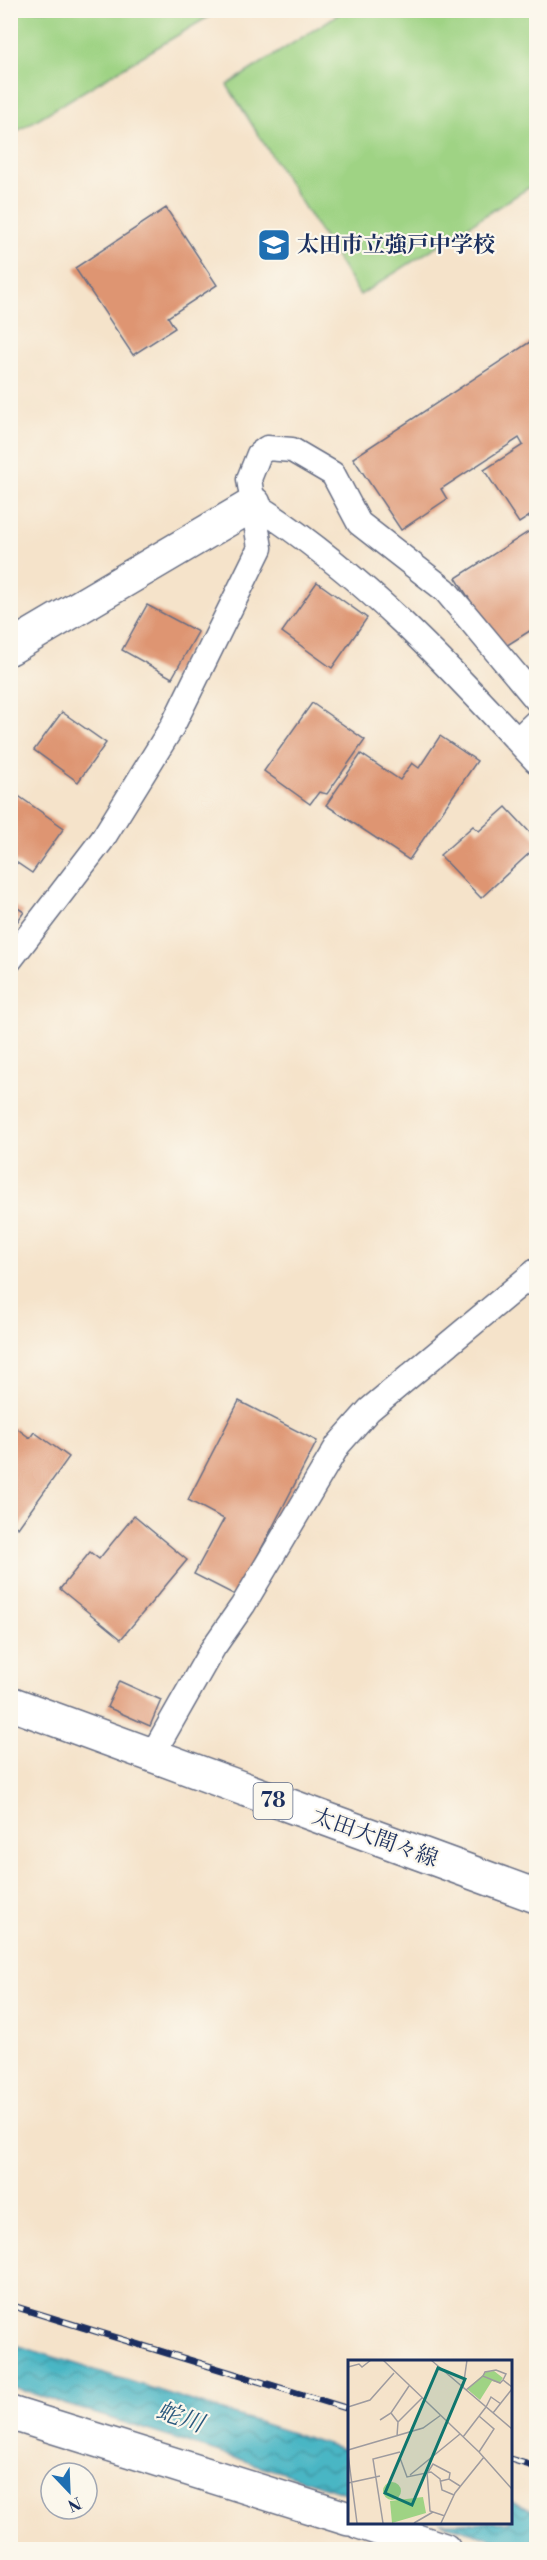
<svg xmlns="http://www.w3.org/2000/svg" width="547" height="2560" viewBox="0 0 547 2560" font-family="'Libre Bodoni','Noto Serif JP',serif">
<defs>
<pattern id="water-waves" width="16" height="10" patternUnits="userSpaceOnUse" patternTransform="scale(1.5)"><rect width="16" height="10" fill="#49b6c4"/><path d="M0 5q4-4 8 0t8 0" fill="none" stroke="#3c94a2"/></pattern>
</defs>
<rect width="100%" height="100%" fill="#fbf7ec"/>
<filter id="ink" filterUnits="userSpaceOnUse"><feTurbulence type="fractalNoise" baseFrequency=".0167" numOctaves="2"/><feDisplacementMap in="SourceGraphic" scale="12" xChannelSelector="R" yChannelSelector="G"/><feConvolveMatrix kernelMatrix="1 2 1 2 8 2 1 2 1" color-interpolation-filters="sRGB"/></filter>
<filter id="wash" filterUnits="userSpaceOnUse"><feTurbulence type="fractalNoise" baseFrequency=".008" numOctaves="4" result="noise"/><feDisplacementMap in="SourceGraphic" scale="24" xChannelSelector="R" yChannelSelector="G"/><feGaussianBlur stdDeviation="1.35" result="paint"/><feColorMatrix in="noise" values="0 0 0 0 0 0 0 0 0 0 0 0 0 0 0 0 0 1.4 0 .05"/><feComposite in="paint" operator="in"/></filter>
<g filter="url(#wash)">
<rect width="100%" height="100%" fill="#f5e3ca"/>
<path fill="#9fd384" stroke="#5d8171" stroke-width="1.5" d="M11,10H218V11L11,135Z
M345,10L536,11V183L360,295L227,85Z"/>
<path fill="url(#water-waves)" stroke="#327291" stroke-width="1.5" d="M10,2343L349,2451V2494L11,2387Z
M510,2502L536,2511V2549H528L439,2523L510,2522Z"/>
<g id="blocks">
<path fill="#de9572" d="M166,208L217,285L168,317L175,328L133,355L75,268Z
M536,338V512L519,523L484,470L523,445L519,438L441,489L447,499L401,530L353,458Z
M536,527V627L501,649L456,578Z
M317,582L367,618L332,668L282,632Z
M147,605L198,632L172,678L122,650Z
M312,703L365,740L327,794L319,792L310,804L264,771Z
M62,712L106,743L78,782L34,750Z
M440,736L477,761L409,860L326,805L361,754L400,780L412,763L419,768Z
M10,790L64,828L32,873L10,858Z
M506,807L536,839V847L481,898L440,855L473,826L479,831Z
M10,903L24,912L10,932Z
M239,1401L317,1441L237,1596L194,1574L224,1519L188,1500Z
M15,1427L30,1438L34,1432L69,1457L18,1528L10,1522V1433Z
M134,1516L187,1560L121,1639L60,1589L90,1552L99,1559Z
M119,1681L161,1700L150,1726L107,1707Z"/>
</g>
</g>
<g filter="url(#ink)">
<use href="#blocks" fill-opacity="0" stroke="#676e84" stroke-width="1.5"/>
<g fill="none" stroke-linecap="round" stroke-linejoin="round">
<defs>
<path id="service" d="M254,504C361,572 451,668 536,761
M517,740L536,722
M10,960L102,840L172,727L260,548L249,479L259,454L267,448L292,450L333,474L359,523L445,590L536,699
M151,1757L213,1648L243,1605L338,1445L369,1410L536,1271"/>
<path id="minor" d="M10,648L254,504
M10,2413L349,2519
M359,2522L444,2550"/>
<path id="primary" d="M10,1703L536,1896"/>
</defs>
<use href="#service" stroke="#676e84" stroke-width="27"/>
<use href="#minor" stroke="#676e84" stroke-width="36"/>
<use href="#primary" stroke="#676e84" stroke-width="36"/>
<use href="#service" stroke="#fff" stroke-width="24"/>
<use href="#minor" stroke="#fff" stroke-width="33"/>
<use href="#primary" stroke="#fff" stroke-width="33"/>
<defs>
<path id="rail" d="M10,2305L349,2409
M510,2459L536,2467"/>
</defs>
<use href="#rail" stroke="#1b2f5e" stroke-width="7"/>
<use href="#rail" stroke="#fbf7ec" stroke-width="4.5" stroke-dasharray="14" stroke-linecap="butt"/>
</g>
</g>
<defs>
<symbol id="school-square" viewBox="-11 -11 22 22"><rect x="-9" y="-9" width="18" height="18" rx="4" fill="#1f6fb2" stroke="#fbf7ec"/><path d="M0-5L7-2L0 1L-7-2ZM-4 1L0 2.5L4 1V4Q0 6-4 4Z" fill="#fff"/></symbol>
</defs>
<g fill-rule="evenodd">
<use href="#school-square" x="255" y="226" width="38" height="38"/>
</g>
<g text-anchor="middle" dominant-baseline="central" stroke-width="4.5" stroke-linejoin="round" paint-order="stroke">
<rect fill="#fbf7ec" stroke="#5e6b89" stroke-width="1.5" x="253.5" y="1783" width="39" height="36" rx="4.5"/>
<g font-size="21" font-weight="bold" fill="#1b2f5e">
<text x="273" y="1801">78</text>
</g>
<g font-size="22" font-weight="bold" fill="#1b2f5e" stroke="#fbf7ec" text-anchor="start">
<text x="297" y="245">太田市立強戸中学校</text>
</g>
<g font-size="22" fill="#1b2f5e" stroke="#fbf7ec">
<text transform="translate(375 1838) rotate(20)">太田大間々線</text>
</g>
<g font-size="24" font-style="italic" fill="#29587d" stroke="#fbf7ec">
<text transform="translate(180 2418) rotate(18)">蛇川</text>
</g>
</g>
<g transform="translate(348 2360)">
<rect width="164" height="164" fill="#f5e3ca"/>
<path d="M146,11L155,18L151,23L144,21L132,40L119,29L138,12Z" fill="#9fd384"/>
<path d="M35 131a9 9 0 1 1 18 0a9 9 0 1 1-18 0ZM75,137L78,153L44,163L42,141Z" fill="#9fd384"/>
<path fill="none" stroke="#9e9b9f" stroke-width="1.5" d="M35,0L131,92L164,129M83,0L164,69M0,7L11,4L14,7L23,0M135,16L137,12L148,10L158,14L155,20M115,28L119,0M118,30L135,16L152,23L155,20L164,27M0,47L22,40L46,13M138,47L143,37L153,44M43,53L50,62L49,76M145,53L164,29M131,56L146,69L131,92M32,60L43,53L61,26M50,62L74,38M115,77L138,47M0,90L75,68L93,55M0,94L9,163M52,98L59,117L83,112L92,119L94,130L106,135M79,112L82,151L97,156M80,112L85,104L102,113L101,119M62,115L112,74M93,121L101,119L112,126M0,123L32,116M35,163L25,99L52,92M66,163L85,152M93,163L107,133L136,97"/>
<path fill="#0f766e" fill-opacity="0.15" stroke="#0f766e" stroke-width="3" d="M90,8L117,19L64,145L37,133Z"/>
<rect width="164" height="164" fill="none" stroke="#1b2f5e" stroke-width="3"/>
</g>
<rect width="547" height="2560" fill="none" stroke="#fbf7ec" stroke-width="36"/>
<g transform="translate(69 2491) rotate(157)"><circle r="28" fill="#fbf7ec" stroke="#a1a7b3" stroke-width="1.5"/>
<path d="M0-4.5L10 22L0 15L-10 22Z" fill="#1f6fb2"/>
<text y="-9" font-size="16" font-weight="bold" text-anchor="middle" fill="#1b2f5e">N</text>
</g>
</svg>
